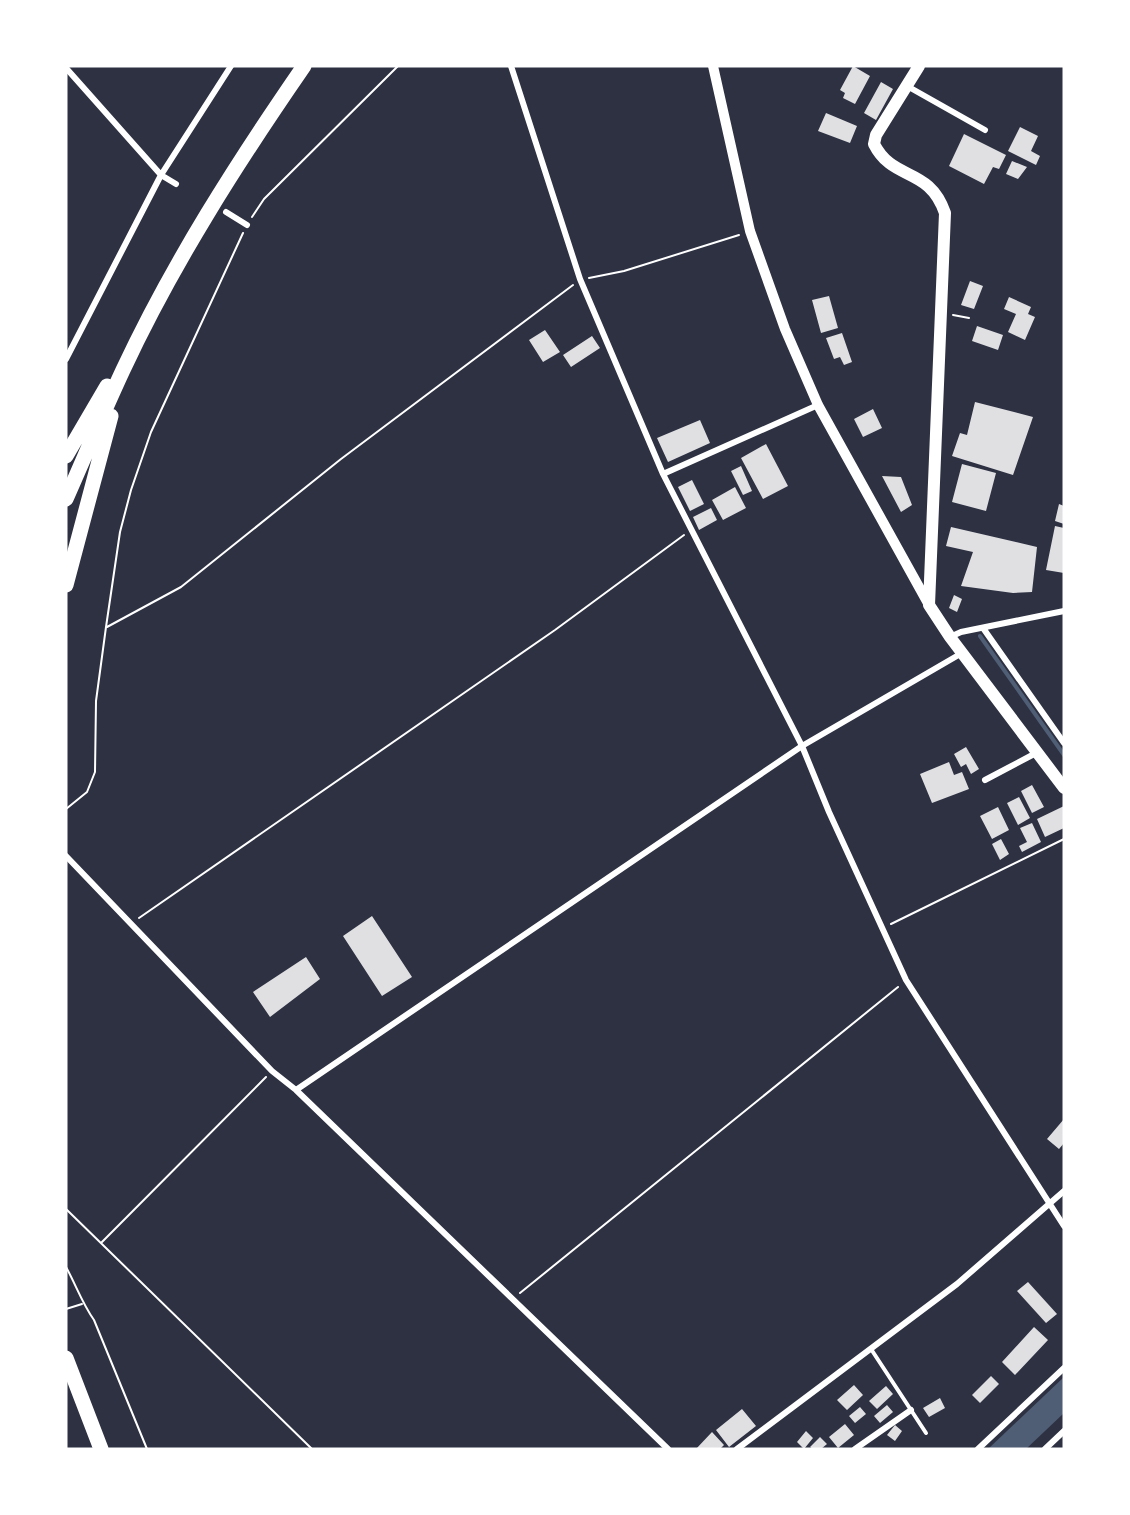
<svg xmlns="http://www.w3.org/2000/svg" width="1130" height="1515" viewBox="0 0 1130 1515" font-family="'PT Serif',serif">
<rect width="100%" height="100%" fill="#2d3142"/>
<path fill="#4f5d75" d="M1064,1377V1413L1026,1449H988Z"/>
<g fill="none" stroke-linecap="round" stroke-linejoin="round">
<path stroke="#4f5d75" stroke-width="4" d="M980,636L1064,755"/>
</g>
<path fill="#e0e0e3" d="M853,66L870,76L855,104L843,98L845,93L840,90Z
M881,82L893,89L876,120L864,113Z
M826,113L857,126L850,143L818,131Z
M1020,127L1038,136L1031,151L1040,156L1036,165L1008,151Z
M964,134L1006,155L999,169L993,167L984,184L949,166Z
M1012,161L1027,167L1018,179L1006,174Z
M970,281L983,286L974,309L961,305Z
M829,296L838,328L821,333L812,300Z
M1009,297L1031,307L1028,314L1035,317L1025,340L1008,332L1016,314L1004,309Z
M977,326L1003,335L998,350L972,341Z
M545,330L560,352L543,362L529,340Z
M842,333L852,362L844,365L840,357L834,359L826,338Z
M592,336L600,348L571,367L563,355Z
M975,402L1033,417L1013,475L952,456L960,433L967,435Z
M873,409L882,428L863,437L854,419Z
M700,420L710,443L668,462L657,438Z
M766,444L788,486L763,499L741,458Z
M962,464L996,473L986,511L952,502Z
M741,466L752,491L743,495L731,471Z
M882,476L901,477L912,505L901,512Z
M692,480L704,504L690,511L678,487Z
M735,487L746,508L723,520L712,500Z
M1059,504L1064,506V524L1055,521Z
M711,508L717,520L699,530L693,517Z
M1055,526L1064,528V573L1046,570Z
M951,527L1037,547L1032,592L1013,593L961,586L973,552L946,546Z
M954,595L962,599L957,612L949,608Z
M966,747L979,769L971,774L966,764L961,767L954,754Z
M949,762L954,775L962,772L969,789L932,803L920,774Z
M1032,785L1044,807L1032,813L1021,791Z
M1019,797L1030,818L1018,825L1007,803Z
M1064,806V828L1045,837L1037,819Z
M998,807L1009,830L992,839L980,816Z
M1032,823L1041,842L1022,852L1019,846L1027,842L1020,828Z
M1001,839L1009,854L1000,860L992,844Z
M372,916L412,977L382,996L343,936Z
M306,957L320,979L270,1017L253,992Z
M1064,1119V1143L1059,1149L1047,1139Z
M1028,1282L1057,1314L1046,1323L1017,1291Z
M1034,1327L1048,1340L1015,1375L1002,1362Z
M991,1376L999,1384L980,1403L972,1395Z
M854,1385L863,1395L847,1410L837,1400Z
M886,1386L893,1394L877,1409L869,1401Z
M940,1398L945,1408L929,1417L923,1408Z
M887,1405L893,1412L880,1423L874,1416Z
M860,1407L866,1414L855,1423L849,1416Z
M742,1409L756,1426L729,1447L716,1430Z
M845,1424L854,1435L838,1448L829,1437Z
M895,1425L902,1431L895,1441L887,1435Z
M806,1431L813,1438L804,1449L797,1442Z
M712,1432L724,1445L720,1449H696Z
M820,1437L827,1444L821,1449H813L810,1447Z"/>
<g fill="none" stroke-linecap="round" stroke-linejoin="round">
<path stroke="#fff" stroke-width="2" d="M252,217L264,199L398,66
M589,278L624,271L739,235
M953,315L969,318
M107,627L181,587L341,459L573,285
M66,809L87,792L95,772L96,701L106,627L120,532L131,490L151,432L243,233
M139,918L555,630L684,535
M891,924L1064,839
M66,1209L312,1449
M101,1243L266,1077
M66,1267C76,1285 82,1303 94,1320L147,1449
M520,1293L898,987
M66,1309L82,1304"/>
<path stroke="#fff" stroke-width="4" d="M871,1349L926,1433"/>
<path stroke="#fff" stroke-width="6" d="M511,66L580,279L663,474L802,746L829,812L906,980L1064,1226
M66,68L161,175L176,184
M907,86L985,130
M226,212L247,225
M66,359L161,175L231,66
M663,474L818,405
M983,628L1064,743
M950,637L961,632L1064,611
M985,780L1038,752
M66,856L272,1071L296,1090L668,1449
M296,1090L802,746L962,653
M737,1449L957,1284L1064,1191
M855,1449L911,1410
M978,1449L1064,1368
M1045,1449L1064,1431"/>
<path stroke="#fff" stroke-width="10" d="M713,66L750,231L785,329L818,405L929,605"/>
<path stroke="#fff" stroke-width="12" d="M919,66L876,135L874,144C893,182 929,166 945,213L929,605L950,637L1064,788"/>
<path stroke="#fff" stroke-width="15" d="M66,456L107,386
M66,499C85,456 103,413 123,370C173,263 237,163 304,66
M66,585L111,416
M66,1358L101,1449"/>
</g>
<rect width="1130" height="1515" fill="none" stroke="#ffffff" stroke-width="135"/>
</svg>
